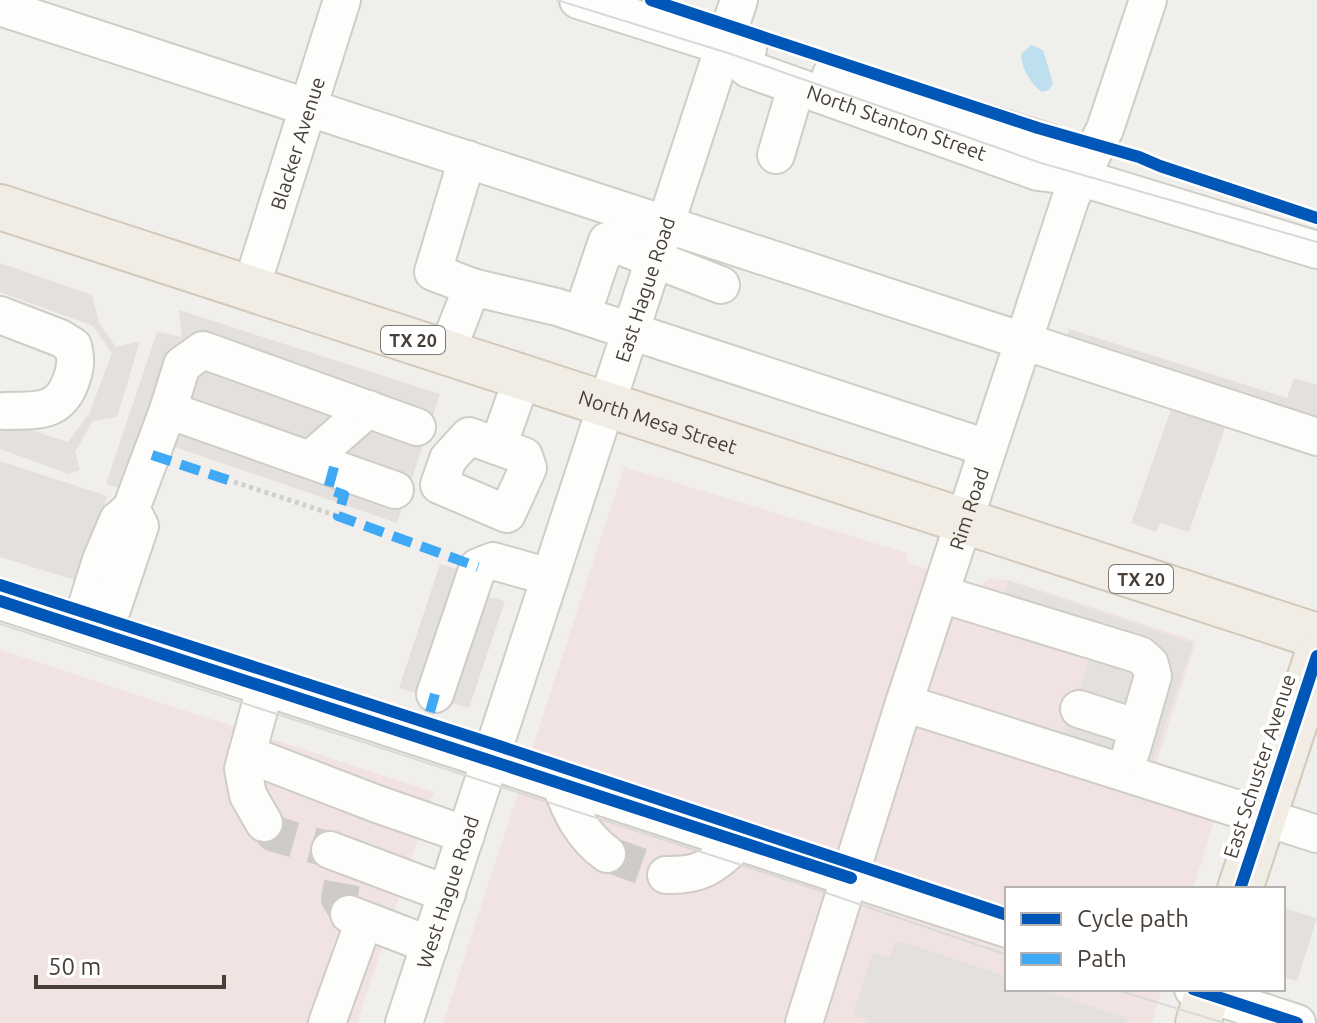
<svg xmlns="http://www.w3.org/2000/svg" width="1317" height="1023" viewBox="0 0 1317 1023" font-family="Ubuntu,sans-serif">
<rect width="100%" height="100%" fill="#f1efec"/>
<path fill="#f0e3e1" d="M624,467L907,553V563L981,586L987,579L1009,580L1196,641L1146,795L1215,818L1193,889H1007V989H1162L1152,1023H443Z
M0,650L434,792L357,1023H0Z"/>
<path fill="#e3e0dd" d="M0,263L92,295L99,323L116,347L140,341L117,417L93,421L75,452L80,470L69,474L0,449V420L68,442L89,414L112,353L93,326L0,292Z
M179,310L440,394L397,523L166,444L145,497L106,484L157,332L182,337Z
M1069,329L1287,398L1294,378L1317,385V427L1064,344Z
M1174,401L1228,419L1189,532L1160,523L1156,532L1131,523Z
M0,461L107,496L81,582L0,557Z
M440,564L462,570L457,589L505,601L469,708L399,688Z
M1009,581L1193,643L1152,762L1063,733L1094,648L997,616Z
M1283,908L1317,918L1297,981L1283,977Z
M899,941L1007,977V989H1041L1128,1019L1127,1023H867L868,1020L853,1015L873,952L889,957L895,944Z"/>
<path fill="#bedfed" d="M1031,45L1043,50L1053,83L1049,90L1042,92C1031,85 1021,67 1021,54Z"/>
<g fill="none" stroke-linecap="round" stroke-linejoin="round">
<path stroke="#cfccc8" stroke-width="36" stroke-dasharray="36 18" stroke-linecap="butt" d="M264,823L274,834L330,850
M607,854L666,875
M342,883L339,899L349,914"/>
<defs>
<g id="minor">
<path d="M578,0L723,46L748,49"/>
<path d="M0,7L1317,437"/>
<path id="s1" d="M723,46L748,69L1038,172L1079,177L1317,250"/>
<path d="M831,75L1048,142L1058,149L1079,177"/>
<path d="M776,155L796,87"/>
<path d="M472,287L557,307L987,448"/>
<path id="s2" d="M251,288L342,0"/>
<path d="M0,315L60,338L73,346C76,359 76,365 72,378C60,415 37,410 4,411"/>
<path d="M582,315L607,241L721,285"/>
<path d="M447,351L472,287L433,272L467,159"/>
<path d="M168,410L395,490"/>
<path d="M469,436L524,456L528,468L507,514L439,485L448,459Z"/>
<path d="M498,446L523,376"/>
<path d="M312,458L368,409"/>
<path d="M941,594L1140,655L1150,664L1153,676L1138,728"/>
<path d="M0,601L1007,929"/>
<path d="M80,627L101,560L118,520L131,509L168,410L182,365L203,350L417,427"/>
<path d="M106,627L140,526L134,514"/>
<path d="M435,694L478,567L493,561L550,577"/>
<path d="M904,703L1317,834"/>
<path d="M1079,709L1138,728L1131,752"/>
<path d="M247,754L377,804L466,835"/>
<path d="M560,783C570,811 582,836 607,854"/>
<path d="M264,823L248,795L243,769L265,688"/>
<path d="M330,850L447,894"/>
<path d="M666,875C704,876 713,865 740,841"/>
<path d="M349,914L430,945"/>
<path d="M1193,989L1297,1023"/>
<path d="M327,1023L364,921"/>
<path id="s3" d="M404,1023L739,0"/>
<path id="s4" d="M804,1023L904,703L1071,197L1105,129L1148,0"/>
</g>
<g id="major">
<path id="s5" d="M0,207L1317,636"/>
<path d="M1240,889L1317,656"/>
<path d="M1198,1023L1209,989"/>
</g>
</defs>
<use href="#minor" stroke="#cfcdc9" stroke-width="40"/>
<use href="#major" stroke="#d2c9ba" stroke-width="48"/>
<path stroke="#d1cfcb" stroke-width="5" stroke-dasharray="4 4" stroke-linecap="butt" d="M234,482L338,516"/>
<use href="#minor" stroke="#fdfdfc" stroke-width="36"/>
<use href="#major" stroke="#f1ece4" stroke-width="44"/>
<path stroke="#d9d9d8" stroke-width="2" d="M557,0L731,54L1041,163L1317,242
M0,624L815,889L1007,955
M1114,989L1224,1023"/>
<path stroke="#3fa9f5" stroke-width="10" stroke-dasharray="20 10" stroke-linecap="butt" d="M152,455L234,482
M334,467L328,489L344,495L338,516L478,567
M430,712L435,694"/>
<defs>
<path id="cycleway" d="M651,0L1038,128L1139,157L1160,166L1317,218
M0,585L496,745L1007,915
M0,601L851,878
M1240,889L1317,656
M1193,989L1297,1023"/>
</defs>
<use href="#cycleway" stroke="#fff" stroke-width="17"/>
<use href="#cycleway" stroke="#0057b8" stroke-width="12"/>
</g>
<g text-anchor="middle" dominant-baseline="central" stroke-width="8" stroke-linejoin="round" paint-order="stroke">
<g fill="#fff" stroke="#7e7973" stroke-width="2">
<rect x="381" y="326" width="64" height="28" rx="6"/>
<rect x="1109" y="565" width="64" height="28" rx="6"/>
</g>
<g font-size="18" font-weight="bold" fill="#473f37">
<text x="413" y="340">TX 20</text>
<text x="1141" y="579">TX 20</text>
</g>
<g font-size="20" fill="#473f37" stroke="#fff">
<text stroke="none"><textPath href="#s1" startOffset="192">North Stanton Street</textPath></text>
<text stroke="none"><textPath href="#s2" startOffset="152">Blacker Avenue</textPath></text>
<text stroke="none"><textPath href="#s3" startOffset="772">East Hague Road</textPath></text>
<text stroke="none"><textPath href="#s5" startOffset="692">North Mesa Street</textPath></text>
<text stroke="none"><textPath href="#s4" startOffset="540">Rim Road</textPath></text>
<text transform="translate(1259 766) rotate(-72)">East Schuster Avenue</text>
<text stroke="none"><textPath href="#s3" startOffset="138">West Hague Road</textPath></text>
</g>
</g>
<rect x="1005" y="887" width="280" height="104" fill="#ffffff" stroke="#b5b2af" stroke-width="2"/>
<rect x="1021" y="913" width="40" height="12" fill="#0057b8" stroke="#b5b2af" stroke-width="2"/>
<text x="1077" y="927" font-size="24" fill="#473f37">Cycle path</text>
<rect x="1021" y="953" width="40" height="12" fill="#3fa9f5" stroke="#b5b2af" stroke-width="2"/>
<text x="1077" y="967" font-size="24" fill="#473f37">Path</text>
<path d="M36 975v12h188v-12" fill="none" stroke="#473f37" stroke-width="4"/>
<text x="48" y="975" font-size="24" fill="#473f37" stroke="#ffffff" stroke-width="6" paint-order="stroke">50 m</text>
</svg>
